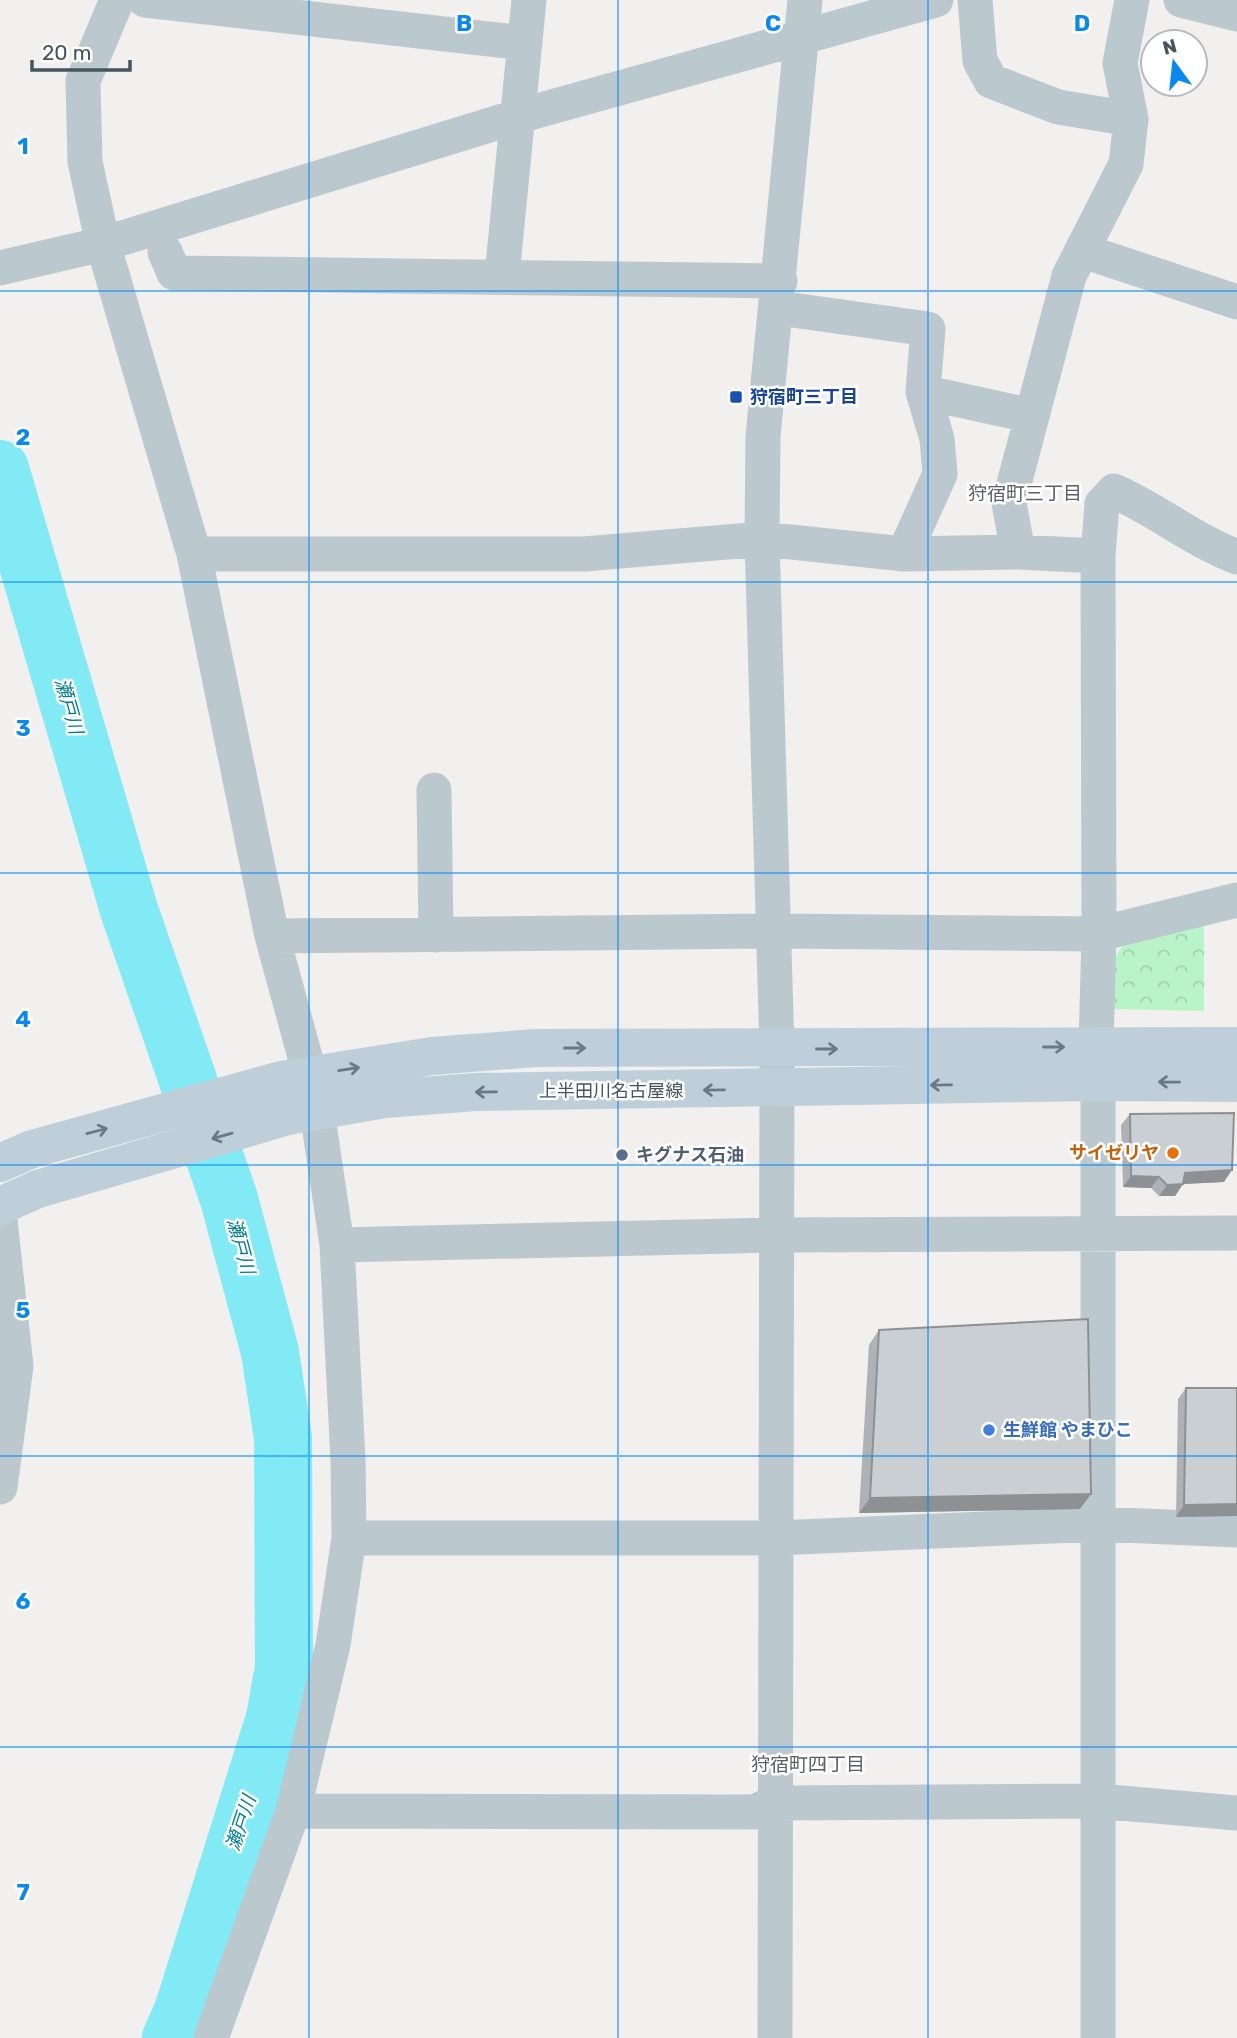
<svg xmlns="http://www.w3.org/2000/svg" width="1237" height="2038" viewBox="0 0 1237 2038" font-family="Rubik,'Noto Sans JP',sans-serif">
<defs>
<pattern id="park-crowns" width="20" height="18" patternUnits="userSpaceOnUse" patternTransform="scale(1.75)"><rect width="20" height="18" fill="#b9f4c9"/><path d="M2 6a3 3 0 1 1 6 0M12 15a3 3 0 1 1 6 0" fill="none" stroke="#a0d3af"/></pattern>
</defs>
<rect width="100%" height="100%" fill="#f2efef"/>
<path fill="url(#park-crowns)" d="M1204,923V1011L1106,1009L1111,962L1134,930Z"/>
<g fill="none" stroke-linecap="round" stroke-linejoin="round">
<path stroke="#81eaf5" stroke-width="58" d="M0,469L129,910L229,1199L270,1352L283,1438L284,1667L275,1718L183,2011L171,2038"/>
<path stroke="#bbc9cf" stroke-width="35" d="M117,0L83,81L85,162L103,244L194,554L272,936L310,1075
M145,0L525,43
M975,0L980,61L991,81L1058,107L1131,119
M1181,0L1237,14
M1083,251L1237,302
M165,252L174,273L780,281
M0,268L103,244L519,116L936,0
M502,276L529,0
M778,308L928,329L923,392L937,439L940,474L904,554
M923,392L1032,416
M1018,552L1009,503L1069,276L1126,164L1131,119L1120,63L1132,0
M194,554H584L762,539L904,554L1018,552L1098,556L1099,934L1096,1047
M1098,556L1102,504L1114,491C1157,510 1193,540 1237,557
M434,790L436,935
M272,936L774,931L1099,934L1237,900
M1098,1082V2038
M0,1221L16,1366L0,1487
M337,1245L778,1235L1237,1233
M349,1538H776L1098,1524L1237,1530
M293,1811L754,1812L774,1803L1098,1801L1237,1813
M211,2038L293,1811L333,1645L349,1538L348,1460L337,1245L317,1111
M775,2038L777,1050L762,539L763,436L805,0"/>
<path stroke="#bfcfda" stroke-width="38" d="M0,1163L32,1149L281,1080L432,1056L535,1048L1237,1046
M0,1206L38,1189L288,1116L385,1099L476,1092L1098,1082L1237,1083"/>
</g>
<path fill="#aeb2b6" d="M1130,1114L1224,1182L1183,1184L1175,1196H1159L1151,1188L1123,1187L1121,1125Z
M879,1330L1080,1509L859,1513L869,1345Z
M1186,1388L1237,1516L1176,1517L1178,1399Z"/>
<path fill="#8d9194" d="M1232,1170L1224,1182L1183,1184L1175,1196H1159L1167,1185L1185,1173Z
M1131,1176L1159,1177L1151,1188L1123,1187Z
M1091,1494L1080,1509L859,1513L870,1498Z
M1237,1504V1516L1176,1517L1184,1505Z"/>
<path fill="#cacfd4" stroke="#8d9194" stroke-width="2" d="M1234,1113L1232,1170L1185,1173L1183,1184L1167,1185L1159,1177L1131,1176L1130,1114Z
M1088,1319L1091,1494L870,1498L879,1330Z
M1186,1388H1237V1504L1184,1505Z"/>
<defs><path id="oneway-shaft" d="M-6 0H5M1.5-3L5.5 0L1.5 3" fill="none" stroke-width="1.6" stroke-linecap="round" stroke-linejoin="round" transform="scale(1.75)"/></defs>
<g stroke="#6a7a83">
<use href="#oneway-shaft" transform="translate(1054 1047)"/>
<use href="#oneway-shaft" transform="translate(575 1048)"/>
<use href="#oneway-shaft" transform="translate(827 1049)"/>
<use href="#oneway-shaft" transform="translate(349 1069) rotate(-9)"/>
<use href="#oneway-shaft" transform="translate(1169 1082) rotate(-179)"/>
<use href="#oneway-shaft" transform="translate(941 1085) rotate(179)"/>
<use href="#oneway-shaft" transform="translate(714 1090) rotate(179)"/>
<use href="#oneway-shaft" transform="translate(486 1092) rotate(179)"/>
<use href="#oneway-shaft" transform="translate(97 1131) rotate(-15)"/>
<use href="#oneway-shaft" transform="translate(222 1136) rotate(164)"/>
</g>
<path fill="none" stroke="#0788f3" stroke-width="2" stroke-opacity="0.55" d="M309,0V2038M618,0V2038M928,0V2038M0,291H1237M0,582H1237M0,873H1237M0,1165H1237M0,1456H1237M0,1747H1237"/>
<rect fill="#1a4fb4" stroke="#fff" stroke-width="2.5" x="729" y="390" width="14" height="14" rx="3.5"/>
<circle fill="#e8710a" stroke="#fff" stroke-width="2.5" cx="1173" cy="1153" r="7"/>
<circle fill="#5c6f8a" stroke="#fff" stroke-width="2.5" cx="622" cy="1155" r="7"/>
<circle fill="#3f7fe0" stroke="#fff" stroke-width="2.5" cx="989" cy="1430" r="7"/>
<g text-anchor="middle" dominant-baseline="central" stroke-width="5" stroke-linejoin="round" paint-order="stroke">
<g font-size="18" font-weight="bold" fill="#164399" stroke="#fff" text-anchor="start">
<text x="750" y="397">狩宿町三丁目</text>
</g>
<g font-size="18" fill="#45555e" stroke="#fff">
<text x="611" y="1091">上半田川名古屋線</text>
</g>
<g font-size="18" font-weight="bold" fill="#c56008" stroke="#fff" text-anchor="end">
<text x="1159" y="1153">サイゼリヤ</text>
</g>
<g font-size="18" font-weight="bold" fill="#4e5e75" stroke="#fff" text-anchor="start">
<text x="636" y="1155">キグナス石油</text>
</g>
<g font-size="18" font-weight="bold" fill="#366cbe" stroke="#fff" text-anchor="start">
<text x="1003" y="1430">生鮮館 やまひこ</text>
</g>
<g font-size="19" fill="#5b6065" stroke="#fff">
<text x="1025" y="493">狩宿町三丁目</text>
<text x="808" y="1764">狩宿町四丁目</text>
</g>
<g font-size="19" font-style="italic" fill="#047f8d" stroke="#fff">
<text transform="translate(69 706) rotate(74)">瀬戸川</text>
<text transform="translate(241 1246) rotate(75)">瀬戸川</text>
<text transform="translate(241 1823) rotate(-72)">瀬戸川</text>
</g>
</g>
<g font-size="23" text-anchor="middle" font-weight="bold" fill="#0788f3" stroke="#fff" stroke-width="5" stroke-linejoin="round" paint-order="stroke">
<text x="464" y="31">B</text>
<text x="773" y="31">C</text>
<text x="1082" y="31">D</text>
<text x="23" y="154">1</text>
<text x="23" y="445">2</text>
<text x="23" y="736">3</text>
<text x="23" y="1027">4</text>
<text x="23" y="1318">5</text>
<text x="23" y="1609">6</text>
<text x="23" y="1900">7</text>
</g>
<g transform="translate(1174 63) rotate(345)"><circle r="33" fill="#ffffff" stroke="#b5bbbf" stroke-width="2"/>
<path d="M0-5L12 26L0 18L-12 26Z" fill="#0788f3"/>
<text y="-10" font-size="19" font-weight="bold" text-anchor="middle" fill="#45555e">N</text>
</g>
<path d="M32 60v10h98v-10" fill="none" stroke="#45555e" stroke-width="3.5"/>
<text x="42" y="60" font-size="21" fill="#45555e" stroke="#ffffff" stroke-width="5" paint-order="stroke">20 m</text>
</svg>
